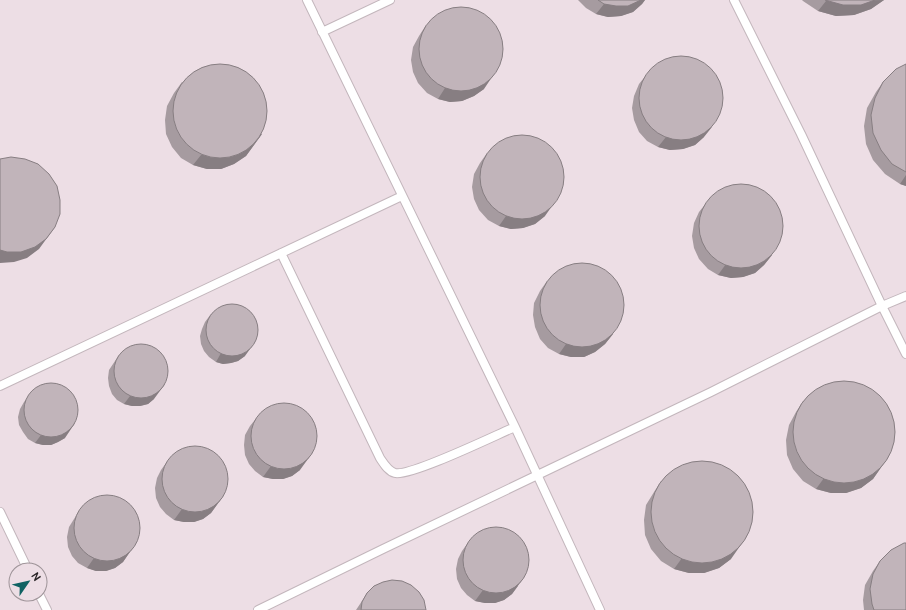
<svg xmlns="http://www.w3.org/2000/svg" width="906" height="610" viewBox="0 0 906 610" font-family="Cabin,sans-serif">
<rect width="100%" height="100%" fill="#eddee5"/>
<g fill="none" stroke-linecap="round" stroke-linejoin="round">
<defs>
<path id="lane" d="M307,0L515,427L600,610
M734,0L801,134L882,306L906,354
M322,32L390,0
M281,253L380,458C384,464 388,471 395,473C410,477 496,435 515,427
M0,386L402,196
M0,512L28,570
M39,594L47,610
M258,610L383,549L711,392L882,306L906,296"/>
</defs>
<use href="#lane" stroke="#c3b6bc" stroke-width="10"/>
<use href="#lane" stroke="#fff" stroke-width="8"/>
</g>
<path fill="#a69ba0" d="M578,0H645L642,4L633,12L621,16L608,17L596,14L586,8Z
M802,0H884L871,9L854,15L836,16L818,11L803,1Z
M426,25L484,89L474,96L462,101L450,102L438,99L427,93L418,83L413,72L411,60L413,47L419,36Z
M906,64V186L900,184L885,174L873,160L866,144L864,126L867,108L876,92L883,82Z
M647,74L704,137L695,145L683,149L670,150L658,147L647,141L639,132L634,120L632,108L634,96L639,84Z
M182,82L262,134L246,156L234,164L221,169H207L193,165L181,158L172,147L166,134L165,120L167,106L174,93Z
M487,153L545,216L535,224L523,228L511,229L499,226L488,220L479,210L474,199L472,187L474,174L480,163Z
M707,202L772,255L764,265L755,273L743,277L731,278L718,275L708,269L699,259L694,248L692,236L694,223L699,212Z
M547,281L613,334L605,344L595,352L584,357H571L559,354L548,348L540,339L535,327L533,315L534,303L540,291Z
M211,314L245,356L238,361L231,363L223,364L216,362L209,357L204,351L201,344L200,336L202,329L205,322Z
M119,355L154,399L148,404L140,406H132L124,404L117,400L112,394L109,386L108,378L109,370Z
M30,394L65,438L58,442L51,445H43L35,443L28,439L23,432L19,425L18,417L20,409L24,402Z
M803,401L889,456L873,479L861,488L846,493H831L816,489L803,481L793,469L787,455L786,440L789,425L796,412Z
M258,416L300,470L292,476L283,479H273L263,477L255,471L249,464L245,455L244,445L245,435L250,426Z
M169,459L224,495L211,513L203,519L194,522H184L174,520L166,514L160,507L156,498L155,488L157,478L161,470Z
M661,481L731,559L719,568L704,573H689L674,569L661,561L651,549L645,535L644,520L646,505L654,492Z
M81,508L136,543L123,562L115,568L106,571H96L87,568L78,563L72,556L68,547L67,537L69,527L74,519Z
M470,540L518,586L512,594L504,600L495,603H485L475,601L467,595L461,588L457,579L456,569L458,559L462,551Z
M880,561L906,610H864L863,600L865,585L873,571Z
M367,593L426,610H356L360,604Z"/>
<path fill="#877e82" d="M641,0H645L642,4L633,12L621,16L608,17L596,14L604,4Z
M884,0L871,9L854,15L836,16L818,11L826,1Z
M498,68L484,89L474,96L462,101L450,102L438,99L445,88Z
M712,127L704,137L695,145L683,149L670,150L658,147L666,137Z
M262,134L246,156L234,164L221,169H207L193,165L201,155Z
M906,175V186L900,184Z
M552,206L545,216L535,224L523,228L511,229L499,226L506,216Z
M55,227L39,249L27,258L14,262L0,263V250Z
M772,255L764,265L755,273L743,277L731,278L718,275L726,264Z
M613,334L605,344L595,352L584,357H571L559,354L566,344Z
M255,342L245,356L238,361L231,363L223,364L216,362L221,353Z
M165,384L154,399L148,404L140,406H132L124,404L130,396Z
M75,423L65,438L58,442L51,445H43L35,443L41,435Z
M313,452L300,470L292,476L283,479H273L263,477L271,466Z
M889,456L873,479L861,488L846,493H831L816,489L824,478Z
M224,495L211,513L203,519L194,522H184L174,520L182,509Z
M747,536L731,559L719,568L704,573H689L674,569L682,558Z
M136,543L123,562L115,568L106,571H96L87,568L94,558Z
M525,576L512,594L504,600L495,603H485L475,601L483,590Z"/>
<path fill="#c1b4ba" stroke="#877e82" d="M598,0H641L628,6H616L604,4Z
M825,0H875L861,5H843Z
M419 49a42 42 0 1 1 84 0a42 42 0 1 1-84 0Z
M639 98a42 42 0 1 1 84 0a42 42 0 1 1-84 0Z
M173 111a47 47 0 1 1 94 0a47 47 0 1 1-94 0Z
M906,64V172L892,164L881,150L873,133L871,115L875,98L883,82L896,69Z
M480 177a42 42 0 1 1 84 0a42 42 0 1 1-84 0Z
M11,157L25,159L38,164L49,174L57,186L60,200V214L55,227L46,239L35,247L21,252H7L0,250V159Z
M699 226a42 42 0 1 1 84 0a42 42 0 1 1-84 0Z
M540 305a42 42 0 1 1 84 0a42 42 0 1 1-84 0Z
M206 330a26 26 0 1 1 52 0a26 26 0 1 1-52 0Z
M114 371a27 27 0 1 1 54 0a27 27 0 1 1-54 0Z
M793 432a51 51 0 1 1 102 0a51 51 0 1 1-102 0Z
M24 410a27 27 0 1 1 54 0a27 27 0 1 1-54 0Z
M251 436a33 33 0 1 1 66 0a33 33 0 1 1-66 0Z
M162 479a33 33 0 1 1 66 0a33 33 0 1 1-66 0Z
M651 512a51 51 0 1 1 102 0a51 51 0 1 1-102 0Z
M74 528a33 33 0 1 1 66 0a33 33 0 1 1-66 0Z
M463 560a33 33 0 1 1 66 0a33 33 0 1 1-66 0Z
M904,543H906V610H874L872,604L870,589L873,574L880,561L891,550Z
M392,580L402,581L411,585L419,592L424,600L426,610H361L362,602L367,593L374,586L383,582Z"/>
<g transform="translate(28 582) rotate(56)"><circle r="19" fill="#eddee5" stroke="#9f9499"/>
<path d="M0-3L7 15L0 10L-7 15Z" fill="#106263"/>
<text y="-6" font-size="11" font-weight="bold" text-anchor="middle" fill="#292426">N</text>
</g>
</svg>
